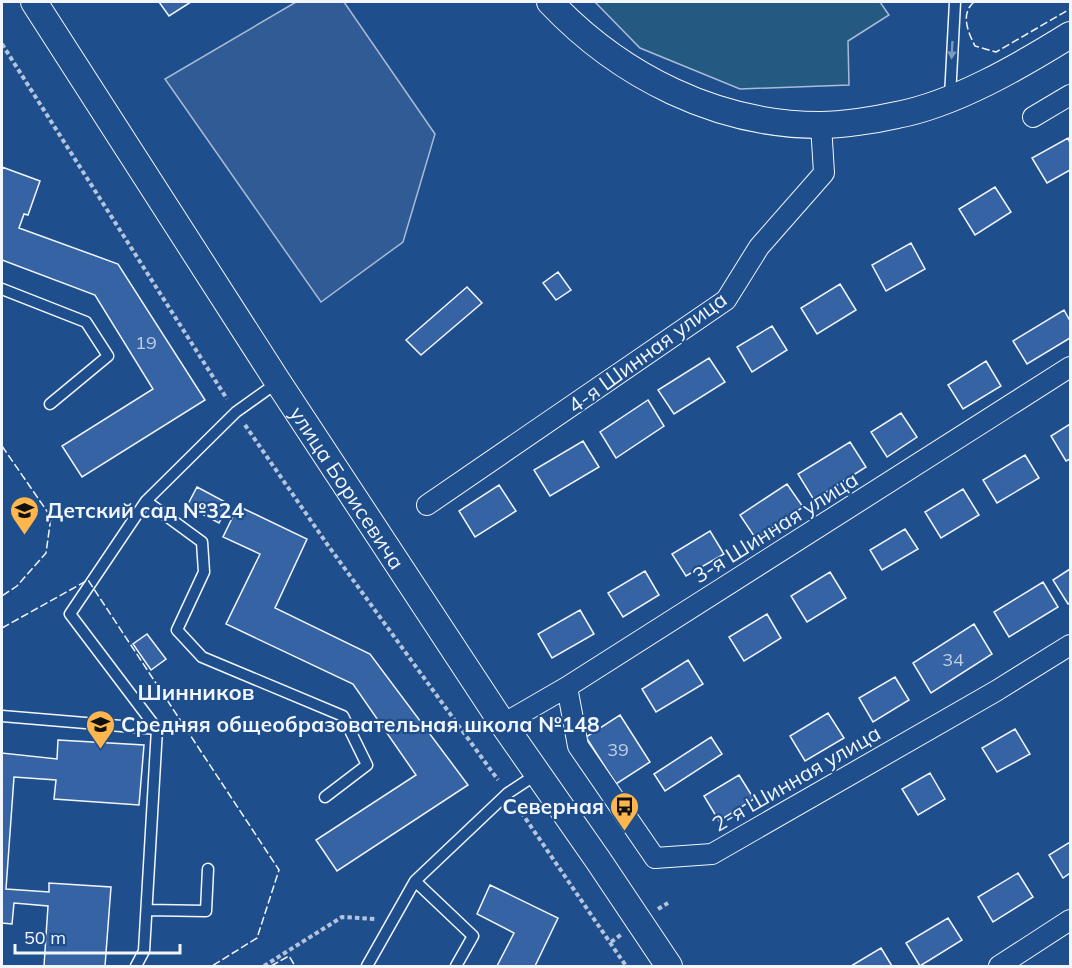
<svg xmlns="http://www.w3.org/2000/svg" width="1072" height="968" viewBox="0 0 1072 968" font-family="Mulish,sans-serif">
<rect width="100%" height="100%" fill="#1f4e8c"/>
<path fill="#245a82" stroke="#a8bbd7" stroke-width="1.5" d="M595,2H880L889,15L848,41L849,85L740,89L640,48Z"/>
<path fill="#305b95" stroke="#a8bbd7" stroke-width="1.5" d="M296,2H344L435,134L403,242L321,302L165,79Z"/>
<path fill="#3563a3" stroke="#f2f6ff" stroke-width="1.5" d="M159,2H191L169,16Z
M1068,138L1070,143V170L1047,183L1032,158Z
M2,167L40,181L28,215L24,214L19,228L118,264L205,400L82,477L62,446L153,389L95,295L2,260Z
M995,187L1011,212L975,235L959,209Z
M911,243L925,269L886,291L872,265Z
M558,272L571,290L556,300L543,283Z
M840,284L856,310L817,334L801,308Z
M467,287L482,303L421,355L406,340Z
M1064,310L1070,321V338L1027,364L1013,341Z
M772,326L787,350L752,372L737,347Z
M709,358L725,382L674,414L658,390Z
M986,361L1001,386L963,409L948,385Z
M648,400L664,426L616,458L600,432Z
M901,413L917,437L887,457L871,432Z
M1070,424V459L1066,461L1051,436Z
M583,441L599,467L550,496L534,470Z
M850,442L866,467L814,500L798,474Z
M1025,455L1039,478L997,503L983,480Z
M787,484L803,507L756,539L740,515Z
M499,485L516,511L475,537L459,511Z
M197,487L229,504L219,523L187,506Z
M963,489L979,515L941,538L925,512Z
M238,506L307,539L275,608L370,654L468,785L337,871L316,840L416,775L353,684L226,624L260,554L223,537Z
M905,529L918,549L882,570L870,550Z
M710,531L724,554L686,576L672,554Z
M1070,569V603L1068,604L1053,580Z
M645,571L659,595L623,617L608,593Z
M830,572L846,598L807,622L791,596Z
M1043,582L1058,607L1009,637L994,612Z
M580,610L594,634L552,658L538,634Z
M767,614L781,638L744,661L729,637Z
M974,624L992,654L931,693L913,663Z
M147,634L166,659L151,670L133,644Z
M688,660L703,684L656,712L642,689Z
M895,677L909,700L873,722L859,698Z
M828,713L844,738L805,761L790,736Z
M620,715L650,762L616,784L586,737Z
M1015,729L1030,754L997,772L982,748Z
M711,737L722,754L665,791L654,774Z
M58,740L144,745L139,805L54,799L56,780L14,777L6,889L49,892V883L111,887L105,966H44L48,906L14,903L12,924L2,923V753L57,759Z
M930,773L945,799L918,815L902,789Z
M739,775L754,799L719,821L704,796Z
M1070,842V873L1063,878L1049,855Z
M1018,873L1033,897L993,922L978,897Z
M490,885L558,918L535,966H497L514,933L477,914Z
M948,918L962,940L920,966L906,943Z
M881,948L892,966H851Z"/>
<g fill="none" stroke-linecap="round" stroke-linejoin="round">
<defs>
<path id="service" d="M950,97L955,2
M2,289L86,322L108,356L50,404
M278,382L236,412L146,501L202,542L204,572L177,630L202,657L343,716L367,765L325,797
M2,716L157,729
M147,910L206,911L208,869
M136,966L144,951L157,729L70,614L146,501
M367,966L415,881
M456,966L473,936L415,881L508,793L537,774"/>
<path id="minor" d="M1033,117L1070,95
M427,505L726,300L759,247L824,173L821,125
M567,687L578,746L655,858L712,854L996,691L1070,645
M503,724L567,687L1070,367
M999,966L1070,920"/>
<g id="tertiary">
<path id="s1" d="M34,2L278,382L503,724L598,860L669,966"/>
<path d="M550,2C620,76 717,125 820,125C842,125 875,120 897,115C955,104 1020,66 1070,35"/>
</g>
</defs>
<use href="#service" stroke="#f2f6ff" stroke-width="13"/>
<use href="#minor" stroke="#f2f6ff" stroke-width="22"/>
<use href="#tertiary" stroke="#f2f6ff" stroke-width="28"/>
<path stroke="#b3c4dc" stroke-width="4" stroke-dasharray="4.5 3" stroke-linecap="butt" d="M2,44L227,399
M245,425L327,544L498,780
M517,806L626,966
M658,909L668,903
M611,942L622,934
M264,966L342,917L375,919"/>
<use href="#service" stroke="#1f4e8c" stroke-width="10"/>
<use href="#minor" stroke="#1f4e8c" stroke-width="20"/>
<use href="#tertiary" stroke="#1f4e8c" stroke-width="26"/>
<path stroke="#f2f6ff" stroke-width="1.5" stroke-dasharray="8 3" stroke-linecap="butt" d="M974,2C960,14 968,32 975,46L996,52L1070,9
M2,446L51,517L46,553L17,586L2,596
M2,628L88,580L279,870L257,938L212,966
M271,966L289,956L295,966"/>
</g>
<defs><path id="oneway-solid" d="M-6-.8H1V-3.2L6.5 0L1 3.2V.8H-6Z" transform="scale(1.5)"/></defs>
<use fill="#7e9ac0" href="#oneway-solid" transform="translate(952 50) rotate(93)"/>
<defs>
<symbol id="school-pin" viewBox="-11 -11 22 30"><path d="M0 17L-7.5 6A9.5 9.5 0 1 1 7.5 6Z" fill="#ffb74d" stroke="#1f4e8c"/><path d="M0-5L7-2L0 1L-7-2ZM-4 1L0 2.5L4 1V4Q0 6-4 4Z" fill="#111"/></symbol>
<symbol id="bus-pin" viewBox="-11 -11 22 30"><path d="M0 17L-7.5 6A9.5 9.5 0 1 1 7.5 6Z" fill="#ffb74d" stroke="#1f4e8c"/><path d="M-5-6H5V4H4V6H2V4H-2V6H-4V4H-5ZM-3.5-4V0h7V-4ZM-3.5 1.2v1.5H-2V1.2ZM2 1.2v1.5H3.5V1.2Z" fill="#111"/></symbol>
</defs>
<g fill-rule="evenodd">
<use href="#school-pin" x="8" y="494" width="33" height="45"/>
<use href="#school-pin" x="84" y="708" width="33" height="45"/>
<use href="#bus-pin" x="608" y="790" width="33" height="45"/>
</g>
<g text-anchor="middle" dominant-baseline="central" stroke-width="4.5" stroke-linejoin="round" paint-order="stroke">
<g font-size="18" fill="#c3d1e8">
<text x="146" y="342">19</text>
<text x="953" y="659">34</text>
<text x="618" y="749">39</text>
</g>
<g font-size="21" fill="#f2f6ff" stroke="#1f4e8c">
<text transform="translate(647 352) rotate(-36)">4-я Шинная улица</text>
<text stroke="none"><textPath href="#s1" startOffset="578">улица Борисевича</textPath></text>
<text transform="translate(775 527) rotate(-32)">3-я Шинная улица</text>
<text transform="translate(796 778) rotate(-30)">2-я Шинная улица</text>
</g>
<g font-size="21" font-weight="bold" fill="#f2f6ff" stroke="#1f4e8c" text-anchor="start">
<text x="46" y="510">Детский сад №324</text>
<text x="121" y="724">Средняя общеобразовательная школа №148</text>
<text x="604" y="806" text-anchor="end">Северная</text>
</g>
<g font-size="22" font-weight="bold" fill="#f2f6ff" stroke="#1f4e8c">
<text x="196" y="692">Шинников</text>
</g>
</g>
<rect width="1072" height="968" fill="none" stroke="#f2f6ff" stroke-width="6"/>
<path d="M15 944v9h165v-9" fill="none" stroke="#f2f6ff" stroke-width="3"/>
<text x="24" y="944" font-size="18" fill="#f2f6ff" stroke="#1f4e8c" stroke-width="4.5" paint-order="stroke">50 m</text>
</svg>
